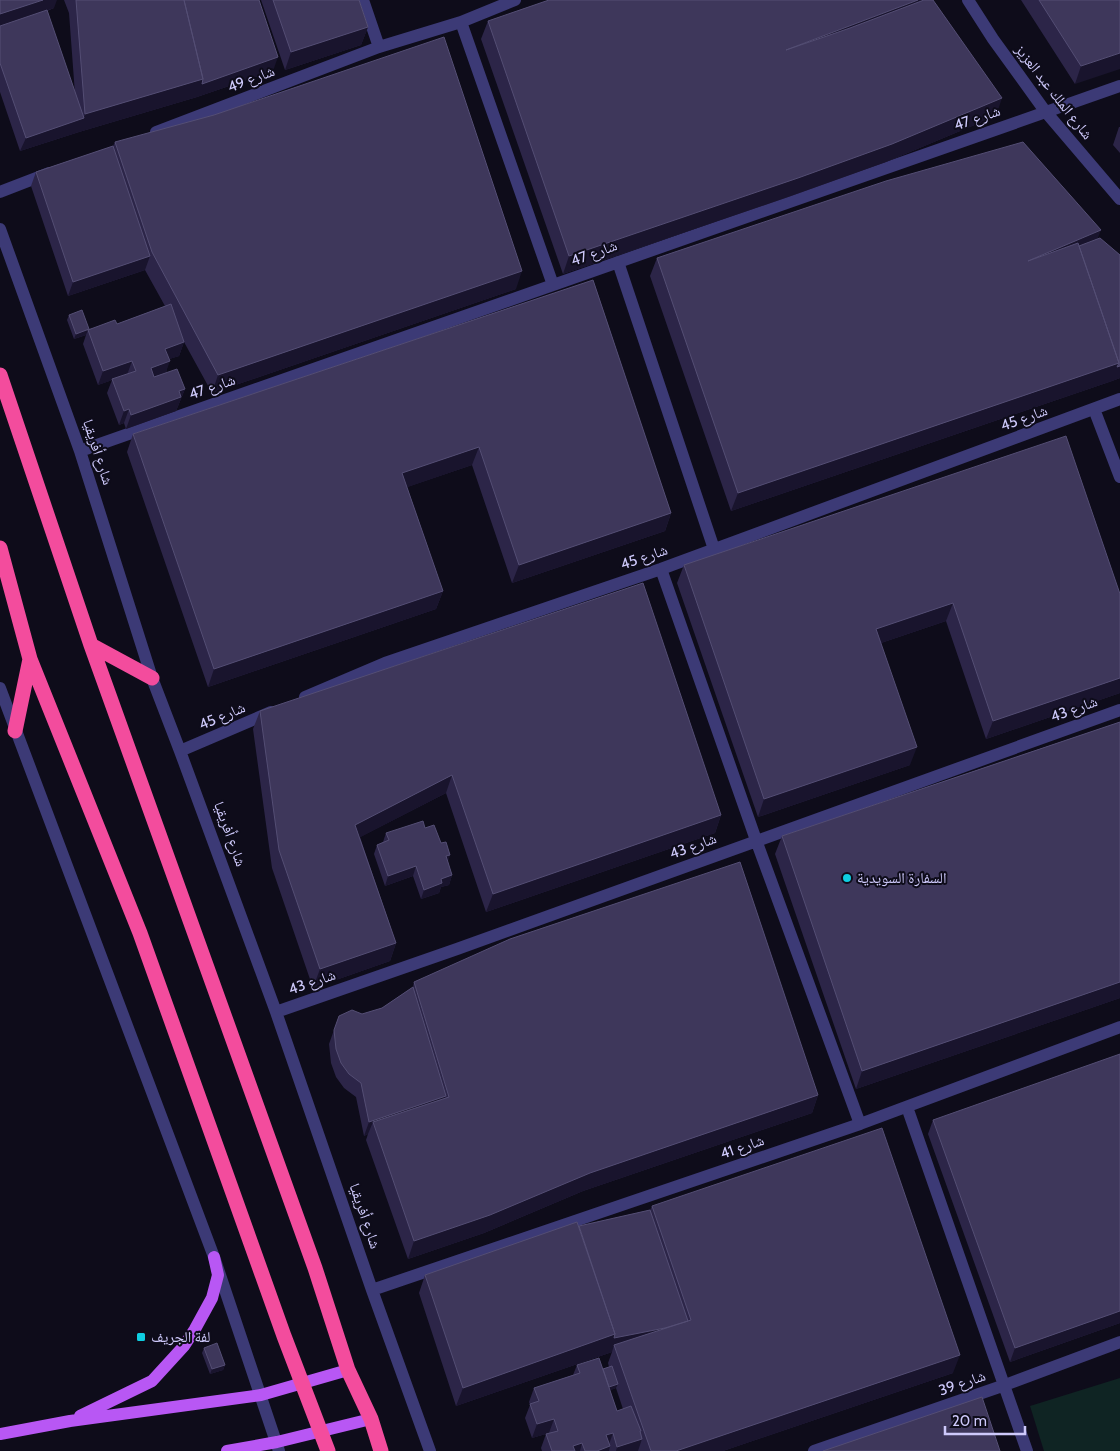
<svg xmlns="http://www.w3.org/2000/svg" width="1120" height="1451" viewBox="0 0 1120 1451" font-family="Cabin,'Noto Naskh Arabic',sans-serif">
<rect width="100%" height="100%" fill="#0e0c1a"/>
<path fill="#0f2423" d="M1120,1378V1451H1044L1030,1406Z"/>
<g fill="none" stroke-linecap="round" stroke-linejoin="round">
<path stroke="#3c3a76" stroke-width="12" d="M363,0L379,47
M968,0L993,39L1045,111L1120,199
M461,22L553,285
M156,132L379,47L461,22L515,0
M0,192L49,173
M0,229L80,451L152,678L180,751L276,1012L372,1290L430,1451
M618,262L714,549
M1094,409L1120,477
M80,451L1120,86
M661,569L756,840L860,1124
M0,688L214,1257L279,1451
M305,697L385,663L661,569L1120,399
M180,751L271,712
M276,1012L457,949L1120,710
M907,1107L1027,1451
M372,1290L860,1124L1120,1027
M814,1451L1005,1385L1120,1342"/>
<path stroke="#b857f4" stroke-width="12" d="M80,1416L152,1381L184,1346L195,1329L212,1298L218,1275L214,1257
M0,1434L70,1421L261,1395L348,1370
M227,1451L277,1442L371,1419"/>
<path stroke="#f34c9d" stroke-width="15" d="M0,375L91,645L315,1268L348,1370L371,1419L381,1451
M0,548L30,659L140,933L284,1336L328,1451
M91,645L152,678
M15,731L30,659"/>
</g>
<path fill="#2c2548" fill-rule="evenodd" d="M0,0L54,8L47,11L75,94L69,13L64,0H259L273,71L197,97L79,132L20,151L0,92Z
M261,0H359L368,27L361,45L285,70Z
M1021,0H1120L1075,84Z
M488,21L996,116L886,162L791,196L563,274L481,39Z
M1119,127H1120V153L1113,145Z
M115,142L516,289L212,393L184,342L179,356L169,359L166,373L185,389L176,411L126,429L124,423L119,425L107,393L112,380L98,385L83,344L86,335L74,339L67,320L69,315L89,329L117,324L165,306L145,270L68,296L31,186L36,172L113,146Z
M1098,239L1120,255V378L1112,381L731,511L650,276L657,258Z
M593,280L671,513L665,531L512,583L472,465L407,487L443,591L436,609L208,687L127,452L133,434Z
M684,565L1120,594V693L986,739L946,621L881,643L910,765L758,817L677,583Z
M260,711L721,815L715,833L486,912L446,793L360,837L396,943L390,961L313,988L272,868L253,729Z
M1120,722V998L856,1089L775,854L782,836Z
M425,828L448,862L452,875L449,885L441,887L439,893L421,899L413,876L385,886L374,854L377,845L383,842L386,833Z
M414,982L818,1095L812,1113L583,1191L484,1233L408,1259L366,1140L368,1134L364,1136L356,1097L344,1088L336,1077L331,1063L329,1044L339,1016L362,1014L382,1008L413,987Z
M933,1120L1120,1323L1010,1362L928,1134Z
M652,1206L953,1373L723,1451H542L541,1448L546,1434H549V1433L532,1438L525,1418L530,1405L529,1402L534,1388L573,1375L577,1365L603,1369L609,1367L608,1363L612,1352L456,1406L419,1293L425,1275L579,1226L650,1210ZM616,1388L623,1409L617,1411L610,1390Z
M204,1348L225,1365L223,1370L210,1374L202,1353Z"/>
<path fill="#19142d" d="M43,0H57L54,8L0,27V14Z
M918,0H929L779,68L786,50Z
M368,27L361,45L285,70L291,52Z
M1120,53V69L1075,84L1081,66Z
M278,57L273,71L197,97L79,132L85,114Z
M1002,98L996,116L886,162L791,196L563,274L569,256Z
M84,118L79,132L20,151L26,138Z
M1101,230L1094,248L1028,261Z
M150,256L145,270L68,296L73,282Z
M522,271L516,289L212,393L218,375Z
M88,330L86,335L74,339L76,334Z
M184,342L179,356L160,362L165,349Z
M132,361L127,375L98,385L103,371Z
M170,361L165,375L146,382L151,368Z
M1119,363L1120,366V378L1112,381L731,511L738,493Z
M185,389L176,411L126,429L131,415L179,391Z
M129,409L124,423L119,425L124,411Z
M479,447L472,465L396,491L402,473Z
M671,513L665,531L512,583L519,565Z
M443,591L436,609L208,687L214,669Z
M953,603L946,621L869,647L876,629Z
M1120,678V693L986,739L993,721Z
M917,747L910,765L758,817L764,799Z
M452,775L446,793L349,843L355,825Z
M721,815L715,833L486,912L493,894Z
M450,855L447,865L446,856Z
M416,866L413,876L385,886L388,876Z
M452,875L449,885L441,887L439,893L421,899L424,890L441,879Z
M396,943L390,961L313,988L320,969Z
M1120,982V998L856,1089L862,1071Z
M818,1095L812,1113L583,1191L484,1233L408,1259L414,1241L590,1173Z
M446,1096L441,1110L373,1122L368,1134L364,1136L369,1122Z
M1120,1311V1323L1010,1362L1015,1348Z
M689,1324L614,1345L612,1352L456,1406L463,1388L615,1334Z
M960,1355L953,1373L723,1451H676Z
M225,1365L223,1370L210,1374L212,1369Z
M618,1384L616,1388L606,1392L608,1387Z
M554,1419L549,1433L532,1438L537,1424Z
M640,1431H641L637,1441L642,1439L638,1451H616L617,1447Z
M613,1433L608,1447L606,1435Z
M582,1443L580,1451H571L573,1446Z
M610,1446L609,1451H597Z"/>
<path fill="#3e375b" stroke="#544e74" d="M0,0H43L0,14Z
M76,0H184L203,79L85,114Z
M184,0H259L278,57L202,84L203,79Z
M273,0H359L368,27L291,52Z
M549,0H918L786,50L850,28L924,0H933L1002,98L892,144L798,178L569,256L488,21Z
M1039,0H1120V53L1081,66Z
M47,10L84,118L26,138L0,63V26Z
M444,37L522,271L218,375L152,252L115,142L214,115Z
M1023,142L1101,230L1028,261L1078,243L1119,363L738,493L657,258L886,181Z
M113,146L150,256L73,282L36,172Z
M1100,238L1120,255V366L1117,367L1119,363L1079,246Z
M593,280L671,513L519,565L479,447L402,473L443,591L214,669L133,434Z
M171,304L184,342L165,349L170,361L151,368L154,377L177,369L185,389L179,391L181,397L131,415L129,409L124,411L112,379L136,371L132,361L103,371L88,330L115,320L117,324Z
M82,310L89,329L76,334L69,315Z
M1066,436L1120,594V678L993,721L953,603L876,629L917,747L764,799L684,565Z
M643,583L721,815L493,894L452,775L355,825L396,943L320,969L279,850L260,711Z
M1120,722V982L862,1071L782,836Z
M423,821L425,828L434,825L441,843L446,842L450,855L446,856L452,875L441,879L442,883L424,890L416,866L388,876L377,845L389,840L386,833Z
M740,862L818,1095L590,1173L490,1215L414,1241L373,1122L449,1097L414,982L510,939Z
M413,987L446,1096L369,1122L361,1083L349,1074L341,1063L336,1049L334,1030L339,1016L352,1010L362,1014L382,1008Z
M1120,1054V1311L1015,1348L933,1120Z
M882,1128L960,1355L676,1451H651L614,1345L691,1320L652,1206Z
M650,1210L688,1321L665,1328L614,1338L615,1334L579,1226Z
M577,1222L615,1334L463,1388L425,1275Z
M217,1343L225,1365L212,1369L204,1348Z
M599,1358L617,1411L631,1406L641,1431H640L642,1439L617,1447L613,1433L606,1435L610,1446L597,1451H585L582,1443L573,1446L575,1451H552L546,1434L558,1431L554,1419L537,1424L530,1404L539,1401L534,1388L580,1373L577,1365Z
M612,1366L618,1384L609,1387L603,1369Z
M982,1397L1000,1451H823Z"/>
<g fill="#0fcee1" stroke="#0e0c1a" stroke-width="2">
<circle cx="847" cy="878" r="5"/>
<rect x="136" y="1332" width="10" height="10" rx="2.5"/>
</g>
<g text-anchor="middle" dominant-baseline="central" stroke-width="4" stroke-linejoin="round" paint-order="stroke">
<g font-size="15" fill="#cec9fb" stroke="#0e0c1a">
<text transform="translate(251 79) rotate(-21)">شارع 49</text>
<text transform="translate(1054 92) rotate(52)">شارع الملك عبد العزيز</text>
<text transform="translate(977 118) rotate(-19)">شارع 47</text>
<text transform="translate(594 253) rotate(-20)">شارع 47</text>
<text transform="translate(212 387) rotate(-19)">شارع 47</text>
<text transform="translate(1024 418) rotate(-20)">شارع 45</text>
<text transform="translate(98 452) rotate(72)">شارع أفريقيا</text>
<text transform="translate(644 557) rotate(-19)">شارع 45</text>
<text transform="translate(1074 709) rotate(-20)">شارع 43</text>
<text transform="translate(222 716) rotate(-23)">شارع 45</text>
<text transform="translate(230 834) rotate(70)">شارع أفريقيا</text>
<text transform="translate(693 846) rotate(-20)">شارع 43</text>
<text transform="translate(312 982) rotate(-19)">شارع 43</text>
<text transform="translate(742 1147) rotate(-19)">شارع 41</text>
<text transform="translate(365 1216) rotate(71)">شارع أفريقيا</text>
<text transform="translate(962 1383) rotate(-19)">شارع 39</text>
</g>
<g font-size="15" fill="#cec9fb" stroke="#0e0c1a" text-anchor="start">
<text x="857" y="878">السفارة السويدية</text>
<text x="151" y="1337">لفة الجريف</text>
</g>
</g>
<path d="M945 1426v8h80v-8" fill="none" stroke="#cec9fb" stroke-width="2.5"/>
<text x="952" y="1426" font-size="15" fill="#cec9fb" stroke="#0e0c1a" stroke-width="4" paint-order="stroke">20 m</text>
</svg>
